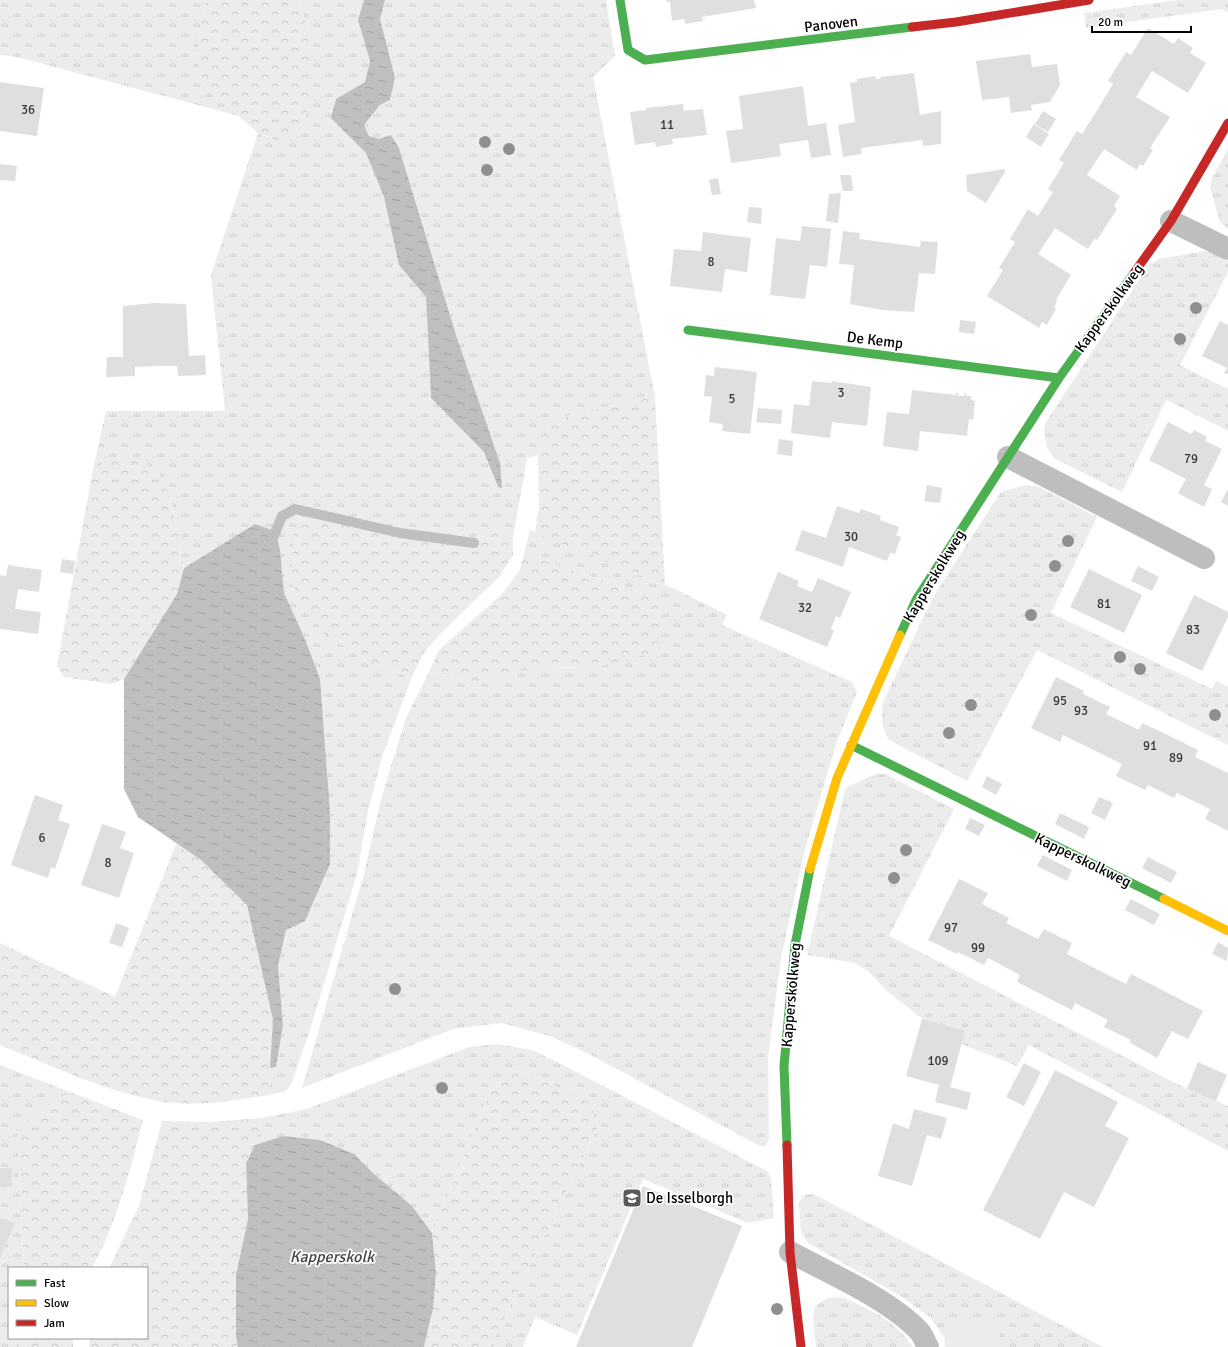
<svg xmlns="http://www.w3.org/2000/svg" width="1228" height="1347" viewBox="0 0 1228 1347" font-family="Signika,sans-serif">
<defs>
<pattern id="grass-tufts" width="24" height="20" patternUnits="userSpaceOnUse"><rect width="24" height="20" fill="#ececec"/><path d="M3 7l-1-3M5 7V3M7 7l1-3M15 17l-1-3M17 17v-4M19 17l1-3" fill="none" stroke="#c9c9c9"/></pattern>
<pattern id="forest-crowns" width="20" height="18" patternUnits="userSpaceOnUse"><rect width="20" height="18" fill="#ececec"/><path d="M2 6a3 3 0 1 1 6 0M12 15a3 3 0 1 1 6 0" fill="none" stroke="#c9c9c9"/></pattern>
<pattern id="water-ripples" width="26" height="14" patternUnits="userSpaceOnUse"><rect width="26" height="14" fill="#bfbfbf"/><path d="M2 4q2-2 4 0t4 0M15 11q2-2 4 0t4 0" fill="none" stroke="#a2a2a2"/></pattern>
</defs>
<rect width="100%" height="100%" fill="#fff"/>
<path fill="url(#grass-tufts)" d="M0,0H206L196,59L205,86L239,116L17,57L0,55Z
M298,0H364L358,20L370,61L365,82L336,99L332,118L366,153L384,197L399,265L426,297L431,398L484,452L498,487L500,463L457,338L399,148L369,136L364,125L380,105L390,100L385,40L380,19L385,0H606L615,56L593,77L655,397L571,414L548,429L538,455L527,458L513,538L504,532H482L474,543L400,533L334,517L367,662L412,677L382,757L368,811L357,873L309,1033L291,1084L286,1091L269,1095L270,1068L276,1067L283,1025L278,966L286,930L305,921L320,679L305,639L284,593L280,550L255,524L184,568L171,498L103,463L92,475L106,411H225L211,275L258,133L285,143L310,33Z
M1179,0H1228V13L1222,9L1086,28L1084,13Z
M1228,149V229L1220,222L1210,188L1211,180Z
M1204,251L1211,252L1228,261V272L1180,365L1228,389V431L1166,400L1122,492L1055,459L1047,448L1044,431L1046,422L1149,265L1159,259Z
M1027,485L1039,487L1097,517L1051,613L1212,689L1216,681L1228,687V745L1037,650L967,781L889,740C881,727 881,717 883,702L933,597L1000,493L1006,490Z
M530,530L677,590L727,615L722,625L852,682L857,692L835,747L805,849L781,958L768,1058L769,1139L766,1146H760L589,1054L550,1036L502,1023L453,1029L302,1088L364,874L381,799L406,718L429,672L475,682L536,668L597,667L643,594L524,554Z
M876,774H885L954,809L889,936L1187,1089L1228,1106V1151L1029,1045L1017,1066L954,1041L929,1024L887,991L869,972L855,963L807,955L845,790L849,786Z
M497,1044L532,1050L559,1063L767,1171L771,1178L774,1218L748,1223L643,1179L577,1335L535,1317L523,1347H494L495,1337L598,1127L589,1103L549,1083L518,1071L491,1089L432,1233L412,1206L374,1174L354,1154L283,1136L255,1145L261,1118L307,1109L469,1047Z
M0,1065L70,1092L17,1127L24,1268H9V1338H18L16,1347H0Z
M812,1194L821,1198L1103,1347H945L944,1337L930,1317L899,1295L808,1243L801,1233L799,1202L804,1195Z
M841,1297C868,1308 897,1322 913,1347H816L813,1318L815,1306L828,1298Z"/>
<path fill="url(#forest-crowns)" d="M206,0H298L310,33L306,125L285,143L258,133L205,86L196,59Z
M655,397L665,585L535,533L539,508L538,455L548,429L571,414Z
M133,460L156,468L171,498L184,568L177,594L124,679L111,684L64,677L57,666L92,475L103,463Z
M334,517L400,533L474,543L482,532H504L513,538V555L500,576L440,634L423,654L412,677L367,662L319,630L292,584L293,533L303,520Z
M524,554L643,594L666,610L655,652L597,667L536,668L475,682L429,672L439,650L501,595L520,570Z
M176,844L201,860L247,905L273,1020L269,1095C236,1100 199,1107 166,1102C113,1095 50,1065 0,1045V943L115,997Z
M518,1071L549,1083L590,1103L598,1127L495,1337L494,1347H424L431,1317L436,1273L432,1233L491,1089Z
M70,1092L143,1120C130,1171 117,1222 92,1268H24L17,1127Z
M261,1118L255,1145L246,1163L248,1219L236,1275V1337L238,1347H89L90,1338H147V1268H109L139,1206L162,1121L210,1122Z
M18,1338H73V1347H16Z"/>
<path fill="#ececec" d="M963,1317L995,1324L1000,1334L998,1347H951L946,1342L945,1330L953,1319Z"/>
<path fill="url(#water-ripples)" d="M364,0H385L380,19L395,78L390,100L380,105L364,125L369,136L379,139L391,135L399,148L457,338L500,463L502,488L498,487L484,452L431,398L426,297L399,265L384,197L366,153L331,118L336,99L365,82L370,61L358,20Z
M255,524L275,531L280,550L284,593L305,639L320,679L330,813V864L305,921L286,930L278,966L283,1025L276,1067L270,1068L273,1020L247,905L201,860L138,817L124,789V679L177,594L184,568Z
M283,1136L320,1140L354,1154L374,1174L412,1206L432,1233L436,1273L433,1308L424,1347H238L236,1337V1275L248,1219L246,1163L255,1145Z"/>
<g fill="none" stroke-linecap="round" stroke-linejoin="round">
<path stroke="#bfbfbf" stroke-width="10" d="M271,543L282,516L295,509L400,533L474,543"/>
</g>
<path fill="#dfdfdf" d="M666,0H754L756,8L702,17L703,21L685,24L684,19L672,21L670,2H667Z
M1148,28L1174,44L1178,38L1193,48L1190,53L1206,63L1188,93L1152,71L1136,97L1170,117L1150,148L1153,150L1143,166L1140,164L1137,170L1104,149L1087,175L1120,196L1114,206L1117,209L1097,240L1095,238L1088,249L1055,228L1038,254L1071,275L1056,300L1057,301L1054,307L1056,309L1047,325L1042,322L1039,328L987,296L1003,270L999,268L1015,242L1010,239L1028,209L1038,216L1053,192L1048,189L1064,163L1059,160L1077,131L1082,134L1098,109L1113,84L1108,81L1126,52L1131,55Z
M1030,54L1032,67L1057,64L1060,85L1050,102L1031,105L1032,110L1011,113L1009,97L982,100L976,61Z
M914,73L920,115L941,111V144L923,146L922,140L861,148L862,154L843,157L838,125L855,122L850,83L857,82V79L875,76L876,79H881L880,77Z
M0,82L44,88L37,136L0,131Z
M803,86L808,126L826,123L831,155L811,158L808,140L779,144L781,156L731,163L726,131L743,129L739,96Z
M683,104L684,111L703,109L707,135L672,139L673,144L656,147L655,142L635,145L630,112L646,110V108Z
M1043,111L1056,119L1048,132L1035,124Z
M1034,124L1049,134L1041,147L1026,137Z
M0,164L17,166L15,181L0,180Z
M1005,169V172L986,203L967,191L966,175Z
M840,175H851L853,191H843Z
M718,178L721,194L712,195L709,180Z
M841,193L838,223L826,221L829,194Z
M749,207L762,208L761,224L747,222Z
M802,226L831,229L827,267L810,265L805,299L770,295L776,238L800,241Z
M843,231L860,233L859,239L920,247L921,241L938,242L935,274L919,273L914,312L882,310L850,304L854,265L839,264Z
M703,232L751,238L747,272L725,269L722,292L670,286L674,249L701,251Z
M154,303L186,304L189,356L205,355L206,375L178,376L177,366H156L135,367V376L106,377L107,357H123V306Z
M960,320L976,322L974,334L959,332Z
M1220,321L1228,325V373L1226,374L1224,373L1227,368L1202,356Z
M715,367L757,372L750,434L722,431L723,424L709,422L712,397L704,396L706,375L714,376Z
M812,381L832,383V381L871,387L867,426L832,422L830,438L791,433L794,404L809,406Z
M912,390L956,395V393H958V396H964L965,393L967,394L966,396H971V400L975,401L973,420L969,419L967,436L920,431L918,451L883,446L887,412L909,414Z
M758,408L782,410L781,424L756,422Z
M1168,422L1191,434L1194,430L1207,437L1205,441L1222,449L1204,485L1212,489L1204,507L1178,493L1186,479L1149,460Z
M779,439L793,441L792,456L777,454Z
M927,485L942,488L940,503L924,501Z
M1228,489V506L1221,502Z
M837,506L859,513L861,509L881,516L880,520L899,527L896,535L901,537L895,554L890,553L887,561L849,547L843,567L795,550L802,530L826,538Z
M62,559L75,561L73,574L60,572Z
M8,565L42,570L39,592L18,589L15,609L41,612L38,634L0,629V575L6,576Z
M1138,566L1159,577L1152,591L1131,581Z
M1089,569L1142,595L1124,633L1070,607Z
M778,572L799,581L797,586L812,592L818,578L851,592L840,618L836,616L831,629L834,631L827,647L759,619Z
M1194,595L1228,612V617L1202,671L1166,653Z
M1056,677L1084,691L1083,694L1110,707L1106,714L1139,730L1142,723L1170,736L1198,750L1195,757L1228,773V831L1205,819L1210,809L1177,793L1174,798L1148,785L1145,790L1116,776L1122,764L1063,735L1060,742L1031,728Z
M987,776L1002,784L996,795L982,787Z
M35,795L63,805L58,820L70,824L55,869L51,867L48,878L11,865Z
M1099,797L1113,803L1105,820L1091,813Z
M1060,813L1089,827L1084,839L1055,824Z
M970,818L985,825L979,836L965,829Z
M102,824L126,832L120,848L134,853L119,898L81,885Z
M1043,855L1072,870L1067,881L1037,866Z
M1148,857L1177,872L1171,883L1142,868Z
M959,879L988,893L982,904L1009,918L1006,923L1038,939L1044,929L1072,943L1067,954L1110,976L1126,984L1131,974L1203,1011L1188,1039L1171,1031L1170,1037L1169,1036L1157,1058L1129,1042L1131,1040L1104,1027L1108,1020L1075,1003L1072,1010L1017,982L1020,975L988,958L984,965L958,952L957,954L928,940Z
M1131,899L1160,914L1154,925L1125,910Z
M116,923L129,928L122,947L109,943Z
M1218,942L1228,948L1227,961L1212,954Z
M922,1019L965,1031L950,1087L971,1093L967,1110L935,1102L939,1085L906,1076Z
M1198,1062L1227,1075L1216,1101L1187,1089Z
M1024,1063L1041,1072L1024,1106L1006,1097Z
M1055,1070L1118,1102L1105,1126L1129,1138L1094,1207L1064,1192L1040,1239L983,1210Z
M914,1109L947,1118L941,1139L927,1135L912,1186L878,1176L893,1123L909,1129Z
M0,1168H12V1186H0Z
M643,1186L742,1226L692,1347H576Z
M1,1218L15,1223L0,1258V1220Z"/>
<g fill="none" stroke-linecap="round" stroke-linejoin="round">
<path stroke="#bebebe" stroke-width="22" d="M1171,221L1228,249
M1008,457L1204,558
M790,1252C829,1273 889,1299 919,1331C923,1335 925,1342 928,1347"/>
<path stroke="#4caf50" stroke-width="9" d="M620,0L628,50L645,60L912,27
M688,330L1059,378
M900,635L916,600L1059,378L1134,273
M851,745L1164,899
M787,1145L784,1066L795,945L810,869"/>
<path stroke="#ffc107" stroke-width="9" d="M810,869L837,778L900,635
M1164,899L1228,931"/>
<path stroke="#c62828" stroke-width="9" d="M912,27L956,22L1089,0
M1134,273L1171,221L1228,123
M787,1145L790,1252L801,1347"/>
</g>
<g fill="#8f8f8f">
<circle cx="485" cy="142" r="6"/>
<circle cx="509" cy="149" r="6"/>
<circle cx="487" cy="170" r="6"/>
<circle cx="1196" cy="308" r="6"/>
<circle cx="1180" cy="339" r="6"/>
<circle cx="1068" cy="541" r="6"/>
<circle cx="1055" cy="566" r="6"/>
<circle cx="1031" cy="615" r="6"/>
<circle cx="1120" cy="657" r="6"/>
<circle cx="1140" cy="669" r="6"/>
<circle cx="971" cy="705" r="6"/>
<circle cx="1215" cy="715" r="6"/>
<circle cx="949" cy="733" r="6"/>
<circle cx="906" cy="850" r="6"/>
<circle cx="894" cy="878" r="6"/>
<circle cx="395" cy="989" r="6"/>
<circle cx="442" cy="1088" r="6"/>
<circle cx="777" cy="1309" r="6"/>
</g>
<defs>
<symbol id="school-square" viewBox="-11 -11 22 22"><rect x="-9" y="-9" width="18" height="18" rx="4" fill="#595959" stroke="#fff"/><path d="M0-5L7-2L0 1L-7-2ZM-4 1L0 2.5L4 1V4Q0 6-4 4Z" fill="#fff"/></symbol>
</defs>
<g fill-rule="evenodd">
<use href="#school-square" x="621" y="1187" width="22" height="22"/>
</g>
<g text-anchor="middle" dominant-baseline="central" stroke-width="3.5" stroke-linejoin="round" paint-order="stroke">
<g font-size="13" fill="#383838">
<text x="28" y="110">36</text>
<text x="667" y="125">11</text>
<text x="711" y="262">8</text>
<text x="841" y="393">3</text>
<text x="732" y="399">5</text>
<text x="1191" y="459">79</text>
<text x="851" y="537">30</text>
<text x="1104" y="604">81</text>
<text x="805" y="608">32</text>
<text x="1193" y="630">83</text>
<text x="1060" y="701">95</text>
<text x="1081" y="711">93</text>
<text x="1150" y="746">91</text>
<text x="1176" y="758">89</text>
<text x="42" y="838">6</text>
<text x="108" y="863">8</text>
<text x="951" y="928">97</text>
<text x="978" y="948">99</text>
<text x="938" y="1061">109</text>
</g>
<g font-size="15" fill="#000" stroke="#fff">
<text transform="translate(831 24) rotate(-7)">Panoven</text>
<text transform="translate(1109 308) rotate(-54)">Kapperskolkweg</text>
<text transform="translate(875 340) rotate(7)">De Kemp</text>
<text transform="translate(934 576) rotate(-59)">Kapperskolkweg</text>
<text transform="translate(1083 860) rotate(26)">Kapperskolkweg</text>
<text transform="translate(791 995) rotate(-85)">Kapperskolkweg</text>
</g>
<g font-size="15" fill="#000" stroke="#fff" text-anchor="start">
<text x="646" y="1198">De Isselborgh</text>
</g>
<g font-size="16" font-style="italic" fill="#444" stroke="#fff">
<text x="332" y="1257">Kapperskolk</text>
</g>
</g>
<rect x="8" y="1267" width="140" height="72" fill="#ffffff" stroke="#999999"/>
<rect x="16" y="1280" width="20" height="6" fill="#4caf50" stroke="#999999"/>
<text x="44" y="1287" font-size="12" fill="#000000">Fast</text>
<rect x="16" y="1300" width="20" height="6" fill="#ffc107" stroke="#999999"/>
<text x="44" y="1307" font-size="12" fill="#000000">Slow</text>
<rect x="16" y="1320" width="20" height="6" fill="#c62828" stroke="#999999"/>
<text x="44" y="1327" font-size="12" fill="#000000">Jam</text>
<path d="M1092 26v6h99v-6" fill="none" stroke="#000000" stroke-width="2"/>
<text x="1098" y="26" font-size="12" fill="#000000" stroke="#ffffff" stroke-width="3" paint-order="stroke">20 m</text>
</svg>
